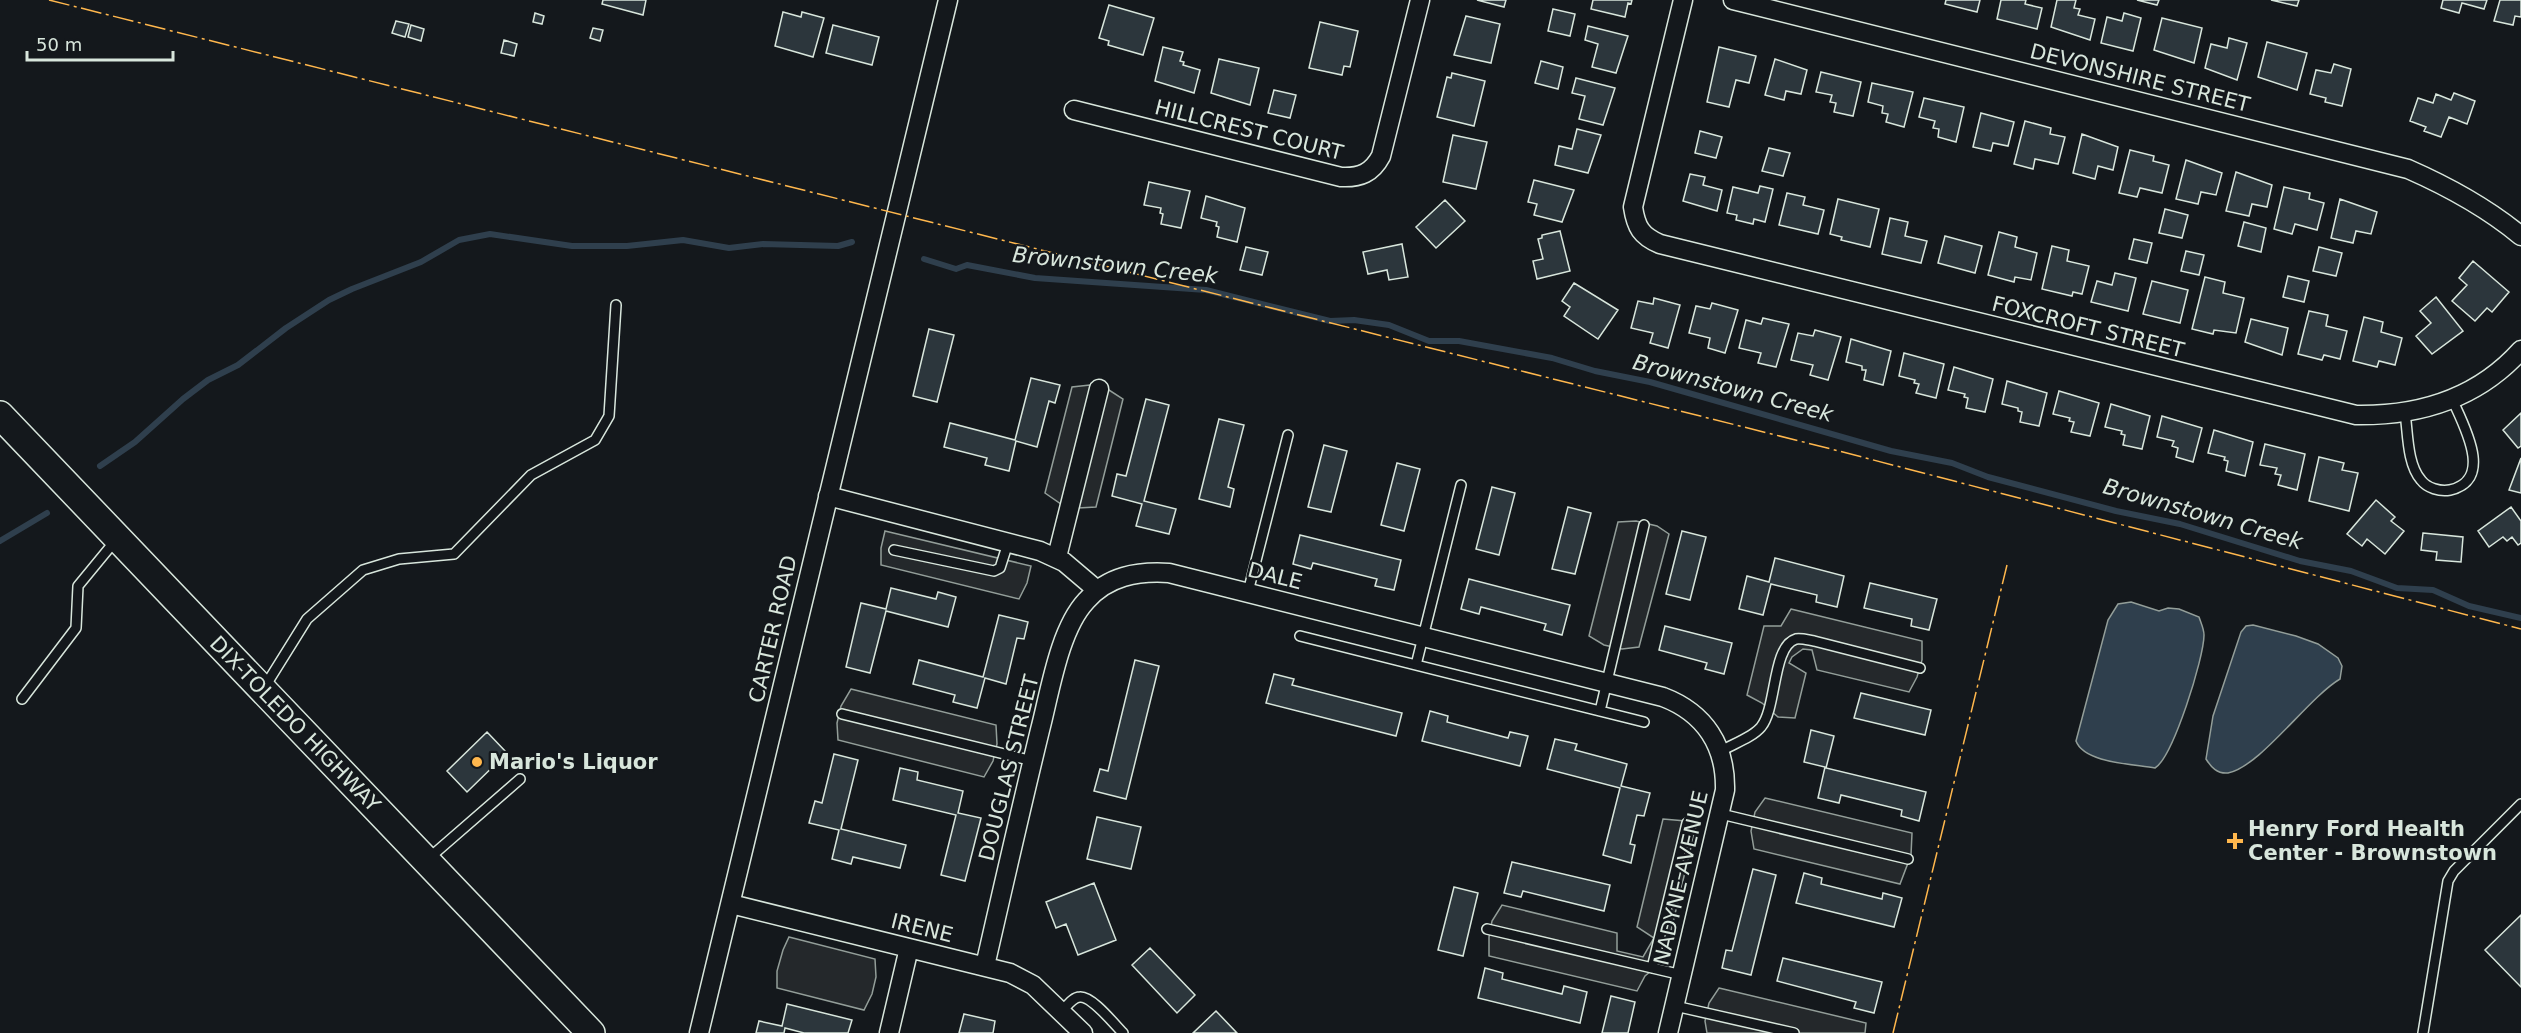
<svg xmlns="http://www.w3.org/2000/svg" width="2521" height="1033" viewBox="0 0 2521 1033" font-family="'DejaVu Sans',sans-serif">
<rect width="100%" height="100%" fill="#14181c"/>
<path fill="#24282b" stroke="#939e99" stroke-width="1.5" d="M1090,385L1109,390L1123,399L1096,507L1078,508L1061,504L1045,493L1072,387Z
M1636,521L1657,526L1669,534L1639,647L1622,649L1604,645L1589,636L1618,522Z
M885,531L1031,566L1027,583L1019,599L881,565V548Z
M1791,609L1922,641V660L1917,677L1909,692L1817,670L1812,650L1803,649L1792,657L1789,663L1806,673L1795,718L1778,717L1762,703L1747,695L1764,626H1781Z
M851,689L996,725L997,744L993,761L984,777L838,740L837,723L841,706Z
M1765,798L1912,833L1911,855L1900,884L1754,849L1751,831L1755,812Z
M1663,819L1697,822L1664,960L1645,976L1637,991L1489,956V937L1492,921L1502,905L1617,933V951L1643,957L1654,938L1637,927Z
M789,937L875,959L876,977L872,994L864,1010L777,988V971L783,950Z
M1719,988L1866,1023L1865,1033H1707L1705,1021L1709,1003Z"/>
<path fill="#2f3f4d" stroke="#939e99" stroke-width="1.5" d="M2131,602L2159,611L2168,608L2179,609L2199,617C2201,623 2204,629 2204,635C2204,658 2173,757 2155,768C2133,764 2084,763 2076,741L2108,620L2118,604Z
M2253,625L2296,636L2318,644L2338,658L2342,666L2340,679C2308,698 2260,767 2228,773C2217,774 2211,767 2206,759L2213,716L2241,632L2246,626Z"/>
<g fill="none" stroke-linecap="round" stroke-linejoin="round">
<path stroke="#2f3f4d" stroke-width="6" d="M924,259L956,269L967,265L1035,278L1206,290L1330,321L1354,320L1389,325L1429,341H1459L1552,358L1595,371L1650,382L1891,451L1952,463L1988,477L2116,511L2180,524L2300,561L2351,571L2397,588L2433,590L2469,606L2521,618
M100,466L135,442L183,399L208,380L238,365L286,328L329,300L352,289L421,262L459,240L490,234L572,246H627L683,240L729,248L763,244L838,246L852,242
M0,541L47,513"/>
</g>
<path fill="#2c363c" stroke="#d8e6dc" stroke-width="1.5" d="M603,0H646L643,15L602,4Z
M1477,0H1506L1504,7Z
M1593,0H1632L1631,4L1628,3L1625,17L1591,9Z
M1946,0H1980L1977,12L1945,4Z
M2001,0H2026L2025,4L2042,8L2037,29L1997,19Z
M2057,0H2076L2074,8L2080,9L2078,15L2095,19L2090,40L2051,27Z
M2137,0H2159L2157,5Z
M2271,0H2299L2297,6Z
M2443,0H2487L2484,9L2462,3L2459,13L2441,8Z
M2500,0H2521V17L2515,16L2513,25L2494,21Z
M1109,5L1154,18L1143,55L1108,45L1109,41L1099,38Z
M1553,9L1575,14L1570,36L1548,31Z
M783,12L801,17L802,12L824,18L813,57L775,46Z
M535,13L544,16L542,24L533,22Z
M2124,13L2141,18L2133,51L2101,43L2107,17L2122,21Z
M1466,16L1500,24L1491,63L1454,55Z
M2162,18L2202,28L2194,63L2154,50Z
M396,21L409,24L405,37L392,33Z
M1320,22L1358,31L1350,67L1344,66L1342,75L1309,68Z
M411,25L424,29L421,41L408,37Z
M833,25L879,37L872,65L826,53Z
M1588,26L1628,36L1616,73L1592,67L1598,44L1585,40Z
M593,28L603,30L600,41L590,38Z
M2229,38L2247,43L2237,80L2205,68L2211,44L2227,48Z
M504,40L517,44L514,56L501,53Z
M2267,42L2307,53L2297,90L2258,77Z
M1163,47L1183,52L1180,61L1184,62L1183,65L1200,70L1194,93L1155,81Z
M1719,47L1756,56L1749,83L1736,80L1729,107L1707,102Z
M1219,59L1259,68L1250,105L1211,93Z
M1775,59L1807,70L1801,94L1786,91L1784,100L1765,95Z
M1541,61L1563,67L1558,89L1535,83Z
M2334,64L2351,69L2342,106L2325,102L2326,98L2310,94L2316,70L2331,73Z
M1821,72L1861,82L1853,116L1834,112L1836,103L1830,102L1832,95L1816,92Z
M1452,73L1485,81L1474,126L1437,117L1447,77L1451,78Z
M1576,78L1615,88L1603,125L1579,119L1585,96L1572,93Z
M1872,83L1913,92L1904,127L1886,122L1888,114L1882,113L1883,106L1868,102Z
M1274,90L1296,95L1290,118L1268,113Z
M2454,93L2475,101L2467,124L2449,117L2441,137L2424,131L2426,127L2410,121L2418,98L2433,103L2436,94L2451,100Z
M1924,98L1964,107L1956,142L1938,137L1939,129L1933,128L1935,121L1919,117Z
M1981,113L2014,122L2008,146L1993,143L1991,151L1973,147Z
M2025,121L2051,128L2050,134L2065,137L2058,164L2035,159L2033,169L2014,164Z
M1577,129L1601,135L1588,173L1555,165L1559,146L1572,149Z
M1700,131L1722,137L1716,158L1695,153Z
M2082,134L2118,147L2113,170L2098,166L2095,179L2073,173Z
M1453,135L1487,142L1476,189L1443,182Z
M1769,148L1790,153L1783,176L1762,171Z
M2130,150L2154,156L2153,161L2169,165L2162,193L2140,188L2137,197L2119,193Z
M2186,160L2222,173L2216,195L2201,192L2198,204L2176,199Z
M2236,172L2272,185L2267,207L2252,204L2249,216L2226,211Z
M1690,174L1705,177L1703,185L1722,190L1717,211L1683,201Z
M1534,180L1574,190L1562,222L1534,215L1537,204L1528,202Z
M1149,182L1190,191L1181,228L1161,224L1163,214L1160,213L1161,208L1144,205Z
M1760,186L1773,189L1765,222L1754,219L1753,224L1736,220L1737,215L1727,213L1733,187L1758,193Z
M2284,187L2310,193L2309,199L2324,203L2317,230L2295,224L2292,234L2274,229Z
M1787,193L1805,197L1803,205L1824,210L1818,234L1779,225Z
M1206,196L1245,208L1237,242L1217,237L1219,227L1216,226L1217,222L1201,218Z
M1838,199L1879,209L1870,247L1841,240L1842,237L1830,234Z
M2340,199L2377,212L2371,234L2356,231L2353,243L2331,238Z
M1445,200L1465,221L1436,248L1416,227Z
M2165,209L2188,215L2182,238L2159,233Z
M1890,218L1908,222L1905,236L1927,241L1921,263L1882,254Z
M2244,222L2266,228L2261,252L2238,246Z
M1560,231L1570,271L1537,279L1533,261L1543,259L1538,239L1542,238V235Z
M1999,232L2017,237L2015,247L2037,253L2031,280L2015,277L2014,282L1988,275Z
M1945,236L1982,246L1975,273L1938,263Z
M2134,239L2152,243L2147,263L2129,259Z
M1402,244L1408,277L1389,280L1387,270L1368,274L1363,252Z
M2052,246L2069,250L2067,261L2089,266L2082,294L2073,292L2072,296L2042,289Z
M1246,247L1268,252L1262,275L1240,270Z
M2319,247L2342,253L2336,276L2313,271Z
M2186,251L2204,255L2199,275L2181,271Z
M2473,261L2509,292L2492,312L2487,308L2475,321L2452,301L2467,285L2459,278Z
M2115,273L2136,278L2128,311L2091,302L2097,281L2112,285Z
M2288,276L2309,281L2304,302L2283,297Z
M2205,277L2225,282L2223,293L2244,298L2236,333L2214,330L2213,334L2192,329Z
M2152,281L2188,290L2180,323L2143,314Z
M1574,283L1618,310L1598,339L1564,316L1570,307L1562,301Z
M2436,297L2463,331L2432,354L2416,336L2431,323L2420,311Z
M1654,298L1680,305L1668,348L1650,343L1653,333L1631,328L1638,301L1653,304Z
M1712,303L1738,310L1725,353L1708,348L1710,338L1689,333L1696,306L1710,309Z
M2309,311L2328,315L2326,326L2347,331L2340,359L2324,355L2322,360L2298,354Z
M2364,317L2383,322L2381,332L2402,338L2395,365L2379,361L2377,367L2353,361Z
M1763,318L1789,324L1776,367L1758,363L1761,353L1739,348L1746,320L1761,324Z
M2251,319L2288,328L2282,355L2245,342Z
M929,329L954,335L937,402L913,396Z
M1815,330L1841,337L1828,380L1810,375L1813,365L1791,360L1798,333L1813,336Z
M1851,339L1891,351L1883,385L1864,380L1866,370H1862V366L1846,362Z
M1904,353L1944,364L1936,398L1916,393L1919,384L1914,383L1915,380L1899,376Z
M1954,367L1993,379L1985,412L1966,408L1968,398L1964,397L1965,394L1948,390Z
M1031,378L1060,385L1055,403L1049,401L1037,447L1016,441L1009,471L985,465L987,458L944,447L950,423L1015,440Z
M2007,381L2047,393L2039,426L2020,422L2022,412L2018,411V408L2002,404Z
M2059,391L2099,403L2090,436L2071,432L2074,422L2069,421L2070,418L2053,414Z
M1146,399L1169,405L1144,501L1176,509L1169,534L1136,526L1142,504L1112,496L1117,474L1126,476Z
M2111,404L2150,416L2142,449L2123,445L2125,435L2121,434L2122,431L2105,427Z
M2521,413V446L2518,448L2503,430Z
M2162,416L2202,428L2193,462L2176,457L2178,448L2172,446L2174,441L2157,437Z
M1219,419L1244,425L1228,487L1234,489L1230,507L1199,499Z
M2214,430L2253,442L2245,476L2226,471L2228,461L2224,460L2225,457L2208,453Z
M2265,444L2305,454L2297,490L2278,485L2281,475L2275,474L2277,468L2260,465Z
M1324,445L1347,451L1331,512L1308,507Z
M2319,457L2344,463L2342,470L2358,473L2349,511L2309,501Z
M2521,458V493L2509,490Z
M1397,463L1420,469L1404,531L1381,525Z
M1492,487L1515,493L1499,555L1476,549Z
M2376,500L2395,517L2391,521L2404,531L2385,554L2367,539L2362,546L2347,534Z
M1568,507L1591,513L1575,574L1552,569Z
M2511,507L2521,521V543L2518,545L2512,537L2507,541L2503,537L2489,547L2478,531Z
M1682,531L1706,537L1690,600L1666,594Z
M2423,533L2463,537L2461,562L2436,560L2437,552L2421,550Z
M1300,535L1401,560L1394,590L1375,586L1377,579L1313,563L1311,569L1293,564Z
M1775,558L1844,576L1837,607L1816,602L1817,595L1771,584L1763,615L1739,609L1747,576L1769,582Z
M1469,579L1570,605L1562,635L1544,630L1546,624L1481,607L1479,614L1461,609Z
M1870,583L1937,599L1929,630L1911,626L1912,619L1864,608Z
M891,588L936,599L938,592L956,597L948,627L886,611L870,673L846,667L861,603L886,609Z
M999,615L1028,622L1024,639L1017,638L1006,684L985,678L977,708L953,702L955,695L913,684L919,660L983,677Z
M1665,626L1732,643L1724,674L1705,669L1707,663L1659,650Z
M1135,660L1159,666L1126,799L1094,791L1100,769L1108,771Z
M1274,674L1294,679L1292,685L1402,713L1396,736L1266,703Z
M1861,693L1931,710L1925,735L1854,718Z
M1430,711L1448,716L1447,722L1508,738L1510,732L1528,736L1520,766L1422,741Z
M1811,730L1834,736L1826,768L1926,792L1919,821L1901,816L1902,810L1841,795L1839,803L1818,798L1825,767L1804,762Z
M487,732L507,753L467,792L447,771Z
M1555,739L1577,744L1575,750L1627,764L1621,786L1650,793L1644,816L1637,815L1630,844L1635,845L1631,863L1603,855L1620,788L1547,769Z
M834,754L858,760L841,829L906,845L900,868L853,857L851,864L832,859L839,830L809,823L815,801L822,803Z
M900,768L918,772L917,780L963,791L958,813L981,818L965,881L941,875L956,815L893,800Z
M1097,817L1141,827L1131,869L1087,859Z
M1512,862L1610,885L1604,911L1523,891L1521,897L1504,893Z
M1753,869L1776,875L1751,975L1722,968L1726,950L1732,951Z
M1804,873L1822,878L1821,884L1882,899L1883,893L1902,898L1894,927L1796,903Z
M1094,883L1116,940L1078,955L1066,924L1056,928L1046,902Z
M1454,887L1478,893L1463,956L1438,950Z
M2521,915V987L2485,950Z
M1150,948L1195,995L1177,1013L1132,965Z
M1783,958L1882,982L1874,1013L1854,1008L1856,1002L1777,981Z
M1485,968L1503,973L1502,979L1562,994L1564,986L1587,992L1580,1023L1478,998Z
M1611,996L1635,1002L1628,1033H1602Z
M787,1004L852,1020L848,1033H804L785,1028L784,1033H756L759,1021L782,1026Z
M1216,1011L1237,1033H1193Z
M964,1014L995,1021L993,1033H959Z"/>
<g fill="none" stroke-linecap="round" stroke-linejoin="round">
<defs>
<path id="lane" d="M2405,413C2408,433 2407,464 2421,480C2427,488 2440,492 2450,490C2495,480 2463,424 2452,399
M894,550L994,571L1000,568L1008,543
M1248,592L1288,435
M1300,636L1644,722
M1416,665L1461,485
M264,688L307,619L363,570L399,559L454,554L531,475L595,440L609,416L616,305
M22,699L76,628L78,586L115,541
M1600,711L1644,525
M842,714L1033,761
M1721,751C1733,744 1753,737 1761,727C1777,708 1772,646 1796,639C1801,638 1808,640 1814,641L1920,668
M1721,814L1908,859
M428,859L520,779
M1487,929L1682,975
M1652,968L1687,823
M1675,1006L1794,1033
M1062,1011C1067,1006 1073,997 1080,997C1092,996 1114,1024 1123,1033
M2423,1033L2448,881L2454,871L2521,804"/>
<path id="street" d="M1683,0L1633,207C1636,227 1641,236 1660,244L2356,415C2419,416 2478,398 2521,350
M1733,0L2408,169C2449,187 2486,207 2521,236
M1074,110L1341,177C1360,178 1372,173 1381,156L1420,0
M828,496L1040,551L1064,562L1097,590
M1057,557L1099,389
M731,904L1010,973L1033,985L1083,1033
M985,966C1003,887 1021,808 1040,730C1050,692 1059,630 1086,601C1108,576 1137,571 1169,573L1663,697C1705,713 1726,746 1725,790L1668,1033
M699,1033L948,0
M889,1033L909,948"/>
<path id="primary" d="M0,415L591,1033"/>
</defs>
<use href="#lane" stroke="#d8e6dc" stroke-width="12"/>
<use href="#street" stroke="#d8e6dc" stroke-width="21"/>
<use href="#primary" stroke="#d8e6dc" stroke-width="30"/>
<use href="#lane" stroke="#14181c" stroke-width="9"/>
<use href="#street" stroke="#14181c" stroke-width="18"/>
<use href="#primary" stroke="#14181c" stroke-width="27"/>
<path stroke="#ffb74d" stroke-width="1.5" stroke-dasharray="21 4.5 3 4.5" stroke-linecap="butt" d="M49,0L1839,451L2521,629
M1893,1033L2007,565"/>
</g>
<g fill="#ffb74d" stroke="#14181c" stroke-width="2">
<circle cx="477" cy="762" r="6"/>
<path d="M2232 832h6v6h6v6h-6v6h-6v-6h-6v-6h6z"/>
</g>
<g text-anchor="middle" dominant-baseline="central" stroke-width="4.5" stroke-linejoin="round" paint-order="stroke">
<g font-size="21" fill="#d8e6dc" stroke="#14181c">
<text transform="translate(2140 78) rotate(14)">DEVONSHIRE STREET</text>
<text transform="translate(1249 130) rotate(14)">HILLCREST COURT</text>
<text transform="translate(2088 327) rotate(14)">FOXCROFT STREET</text>
<text transform="translate(1275 576) rotate(14)">DALE</text>
<text transform="translate(773 629) rotate(-77)">CARTER ROAD</text>
<text transform="translate(295 724) rotate(46)">DIX-TOLEDO HIGHWAY</text>
<text transform="translate(1009 768) rotate(-76)">DOUGLAS STREET</text>
<text transform="translate(1681 878) rotate(-77)">NADYNE AVENUE</text>
<text transform="translate(922 928) rotate(14)">IRENE</text>
</g>
<g font-size="21" font-weight="bold" fill="#d8e6dc" stroke="#14181c" text-anchor="start">
<text x="489" y="762">Mario's Liquor</text>
<text x="2248" y="829">Henry Ford Health<tspan x="2248" dy="24">Center - Brownstown</tspan></text>
</g>
<g font-size="22" font-style="italic" fill="#d8e6dc" stroke="#14181c">
<text transform="translate(1115 265) rotate(6)">Brownstown Creek</text>
<text transform="translate(1733 388) rotate(15)">Brownstown Creek</text>
<text transform="translate(2203 514) rotate(16)">Brownstown Creek</text>
</g>
</g>
<path d="M27 51v9h146v-9" fill="none" stroke="#d8e6dc" stroke-width="3"/>
<text x="36" y="51" font-size="18" fill="#d8e6dc" stroke="#14181c" stroke-width="4.5" paint-order="stroke">50 m</text>
</svg>
